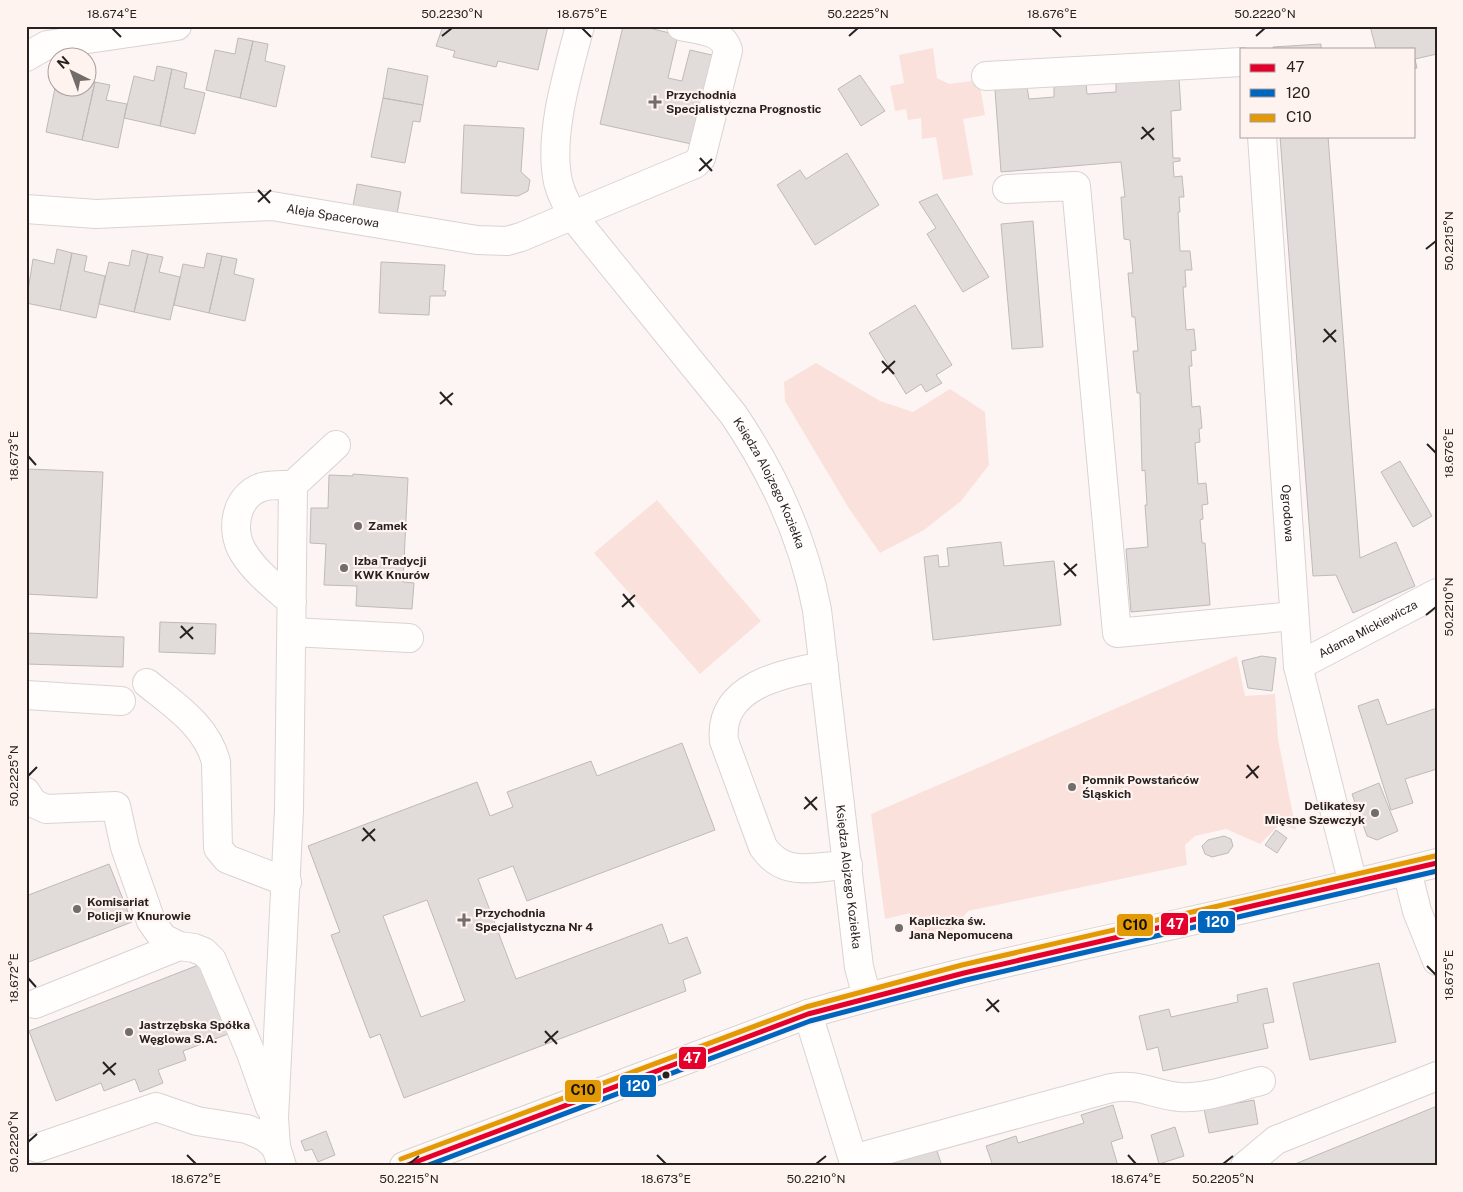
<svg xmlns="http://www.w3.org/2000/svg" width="1463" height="1192" viewBox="0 0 1463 1192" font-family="'Public Sans',sans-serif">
<rect width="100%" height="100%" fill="#fcf5f4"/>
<path fill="#fbe1db" d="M933,48L937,78L949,84L979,80L985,115L963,119L973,175L943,180L936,137L922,139L921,118L908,120L906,109L895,111L890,86L904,83L899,55Z
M816,363L880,401L913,412L950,389L985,412L989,465L961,501L924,530L880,553L848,507L785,401L784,382Z
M657,500L761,621L700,674L594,553Z
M1237,656L1245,696L1275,694L1278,739L1296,830L1281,823L1260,844L1226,829L1195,836L1185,845L1187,865L968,911L953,930L915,936L910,913L885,919L871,814Z"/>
<path fill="#e1dbda" stroke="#bfbab9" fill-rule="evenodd" d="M443,26H548L538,70L498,61L496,67L453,57L455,51L436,46Z
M623,26H641L678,35L668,78L682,81L690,50L716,56L696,145L600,124Z
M1370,26H1437V54L1415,59L1417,68H1414V49H1376Z
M238,38L253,41L240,98L206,90L215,50L235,54Z
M253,41L268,44L265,61L285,66L276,107L240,98Z
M1321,44V49H1273V47Z
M157,66L172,69L160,126L124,118L134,76L154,81Z
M388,68L428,76L423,105L383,98Z
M172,69L187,73L184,88L205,93L195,134L160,126Z
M860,75L885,111L861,126L838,89Z
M1179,78L1181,110L1171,111L1173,158H1180V161L1173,162L1174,177L1182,176L1184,197H1179L1180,212H1178L1180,251H1190L1192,270H1185L1186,287H1183L1186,330L1194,329L1196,350L1191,351L1192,366H1189L1192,407L1200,406L1202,428L1199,429L1200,442L1195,443L1198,484L1206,483L1208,504L1202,505L1203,519L1200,520L1202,543H1205L1210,605L1131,612L1126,549L1148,547L1145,505H1147L1145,470L1142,471L1140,393H1137L1133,351H1138L1135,317H1132L1128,273H1133L1130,240L1124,239L1121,197H1125L1121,162L1001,172L995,90L1027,87L1029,99L1054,97V85L1086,82L1087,94L1116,92V83Z
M88,80L95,82L82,140L46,132L55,88L76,93L77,88H88Z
M95,82L110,85L106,100L127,104L118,148L82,140Z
M383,98L423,105L420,122L413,121L405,163L371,157Z
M464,125L524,128L521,172L530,180L528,191L518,196L461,193Z
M1280,136H1328L1360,558L1396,542L1415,586L1353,613L1336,575L1313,576Z
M847,153L879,205L815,245L777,185L800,170L806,179Z
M357,184L401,192L397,214L353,206Z
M937,194L989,277L963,292L927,234L936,228L919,202Z
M1033,221L1043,347L1012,349L1001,224Z
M57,249L72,253L60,310L26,303L33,259L54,264Z
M132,250L148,254L134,312L99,304L109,262L129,266Z
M72,253L87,256L84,271L105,276L96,318L60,310Z
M207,253L222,256L209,313L174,305L183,264L204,268Z
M148,254L163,257L159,272L180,277L170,320L134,312Z
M222,256L237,259L234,274L254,279L245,321L209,313Z
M381,262L445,265L443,291H446L445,296H430L429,315L379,313Z
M915,305L952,365L936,375L942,383L926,392L921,384L906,394L869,333Z
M1400,461L1432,516L1413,527L1381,472Z
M27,469L103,472L97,598L26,594Z
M353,474L408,478L403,582L414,583L412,609L356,606L357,586L324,585L326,544L310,543L311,508H328L329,475L353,476Z
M1001,542L1004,566L1054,561L1061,625L933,640L924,557L938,555L939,567L949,566L947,548Z
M160,622L216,624L215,654L159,652Z
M26,633L124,637L123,667L26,664Z
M1262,656L1276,658L1272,691L1248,688L1242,661Z
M1378,699L1387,725L1437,708V769L1405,779L1413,803L1391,810L1358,706Z
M682,743L715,830L527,901L513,866L478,879L516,979L662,924L669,944L687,937L701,973L683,980L686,991L404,1098L380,1034L370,1038L331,935L340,932L308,846L477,782L490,816L513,807L507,792L591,761L597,776ZM427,900L465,1001L421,1017L383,916Z
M1379,783L1398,831L1377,840L1367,836L1352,794Z
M1276,830L1287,838L1277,853L1265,845Z
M1224,836L1231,839L1233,846L1228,853L1212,857L1205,854L1202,846L1208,840Z
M109,864L132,922L26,963V896Z
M1379,963L1396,1042L1310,1060L1293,983Z
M201,964L228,1034L183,1051L186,1060L158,1070L163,1083L140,1092L135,1079L104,1091L101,1083L56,1101L29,1031Z
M1267,988L1274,1022L1263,1024L1268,1048L1163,1071L1158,1047L1147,1050L1139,1016L1169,1009L1171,1017L1238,1002L1237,995Z
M1254,1100L1258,1124L1209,1133L1204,1109Z
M1113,1105L1123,1138L1111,1142L1118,1166H993L986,1146L1016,1136L1018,1143L1084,1123L1081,1115Z
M1437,1106V1166H1290L1403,1120Z
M1175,1127L1184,1156L1159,1164L1151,1135Z
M326,1131L335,1155L318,1162L312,1149L305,1151L301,1141Z
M935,1145L942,1166H879Z"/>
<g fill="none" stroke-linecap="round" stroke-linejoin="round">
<defs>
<g id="minor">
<path id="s1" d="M580,26C568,72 548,135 558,182C562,198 570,211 579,224L733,414C773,473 804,540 817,610L859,967L867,997"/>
<path d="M26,57L47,45L177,26"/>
<path d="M986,76L1242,62"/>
<path id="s2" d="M1262,136L1298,666L1353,884"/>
<path d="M1007,189L1076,186L1117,633L1294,616"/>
<path id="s3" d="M26,209L96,214L272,206L477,240L507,241L521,237L695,164L701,158L728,50C722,30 699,30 681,26"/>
<path d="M293,485L336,445"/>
<path d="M292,632L409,638"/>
<path d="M824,666C783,673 718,686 724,741L763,847C785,879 815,866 848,865"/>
<path id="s4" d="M1298,666L1437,593"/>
<path d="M147,683C174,705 207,726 216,762L218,848L227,859L287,882"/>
<path d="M26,695L121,701"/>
<path d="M26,792L33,803L46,809L116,806L125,847L151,921L163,938L179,946"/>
<path d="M1407,871L1417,911L1437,961"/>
<path d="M35,1004L179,946L194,948L204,952L212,960L251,1053L270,1107"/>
<path d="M808,1014L855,1166"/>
<path d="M37,1148L156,1107L197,1121L247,1129L265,1137L276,1147"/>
<path d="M853,1159L1111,1088C1141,1083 1153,1095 1180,1097C1206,1099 1236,1087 1261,1081"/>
<path d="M282,1166L276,1147L274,1118L289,810L293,485C284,485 272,484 262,487C235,496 230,530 243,552C255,572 275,587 292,602"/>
<path d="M1245,1166L1276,1140L1437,1076"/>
</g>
<path id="major" d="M404,1166L808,1014C1015,954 1228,917 1437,863"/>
</defs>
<use href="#minor" stroke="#d9d3d2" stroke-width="30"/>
<use href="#major" stroke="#d9d3d2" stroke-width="30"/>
<use href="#minor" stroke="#fffefd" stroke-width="28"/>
<use href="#major" stroke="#fffefd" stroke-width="28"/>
<defs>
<path id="bus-1" d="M405,1166L808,1014L964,973L1437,863"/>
<path id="bus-2" d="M426,1166L810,1021L966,980L1437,871"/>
<path id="bus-3" d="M401,1159L806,1007L962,965L1435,856"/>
</defs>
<use href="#bus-1" stroke="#fff3f0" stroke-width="9"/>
<use href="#bus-2" stroke="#fff3f0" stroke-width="9"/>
<use href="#bus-3" stroke="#fff3f0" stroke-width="9"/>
<use href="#bus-1" stroke="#e4002b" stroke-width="5"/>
<use href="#bus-2" stroke="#0065bd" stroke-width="5"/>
<use href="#bus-3" stroke="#e29903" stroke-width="5"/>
</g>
<path fill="none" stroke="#272220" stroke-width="2" d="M112,28L121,37M582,28L591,37M1052,28L1061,37M442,36L452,28M849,36L858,28M1256,36L1265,28M1142,127L1154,140M1141,139L1154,128M700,158L712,171M699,171L712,159M258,190L270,203M258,202L271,190M1426,249L1436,241M1324,329L1336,342M1323,342L1336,330M882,361L894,374M882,373L895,361M440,392L452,405M440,404L453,393M1427,444L1436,453M28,456L36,465M1064,563L1076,576M1064,575L1077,564M623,594L634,607M622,607L635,595M1426,615L1436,607M181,626L193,639M180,638L193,627M1247,765L1258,778M28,776L37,767M1246,778L1259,766M805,797L817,810M804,809L817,797M363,828L375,841M362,841L375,829M1427,966L1436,975M28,978L36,987M987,999L999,1012M986,1011L999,1000M545,1031L557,1044M545,1043L558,1031M103,1062L115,1075M103,1074L116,1063M28,1142L37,1134M187,1155L196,1164M657,1155L666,1164M1128,1155L1136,1164M409,1164L419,1156M816,1164L826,1156M1223,1164L1233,1156"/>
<g fill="#726c6a" stroke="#fff3f0" stroke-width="2">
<path d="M652.5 94.5h5v5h5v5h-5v5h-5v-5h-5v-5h5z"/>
<circle cx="358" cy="526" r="5"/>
<circle cx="344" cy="568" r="5"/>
<circle cx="1072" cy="787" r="5"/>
<circle cx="1375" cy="813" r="5"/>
<circle cx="77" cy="909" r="5"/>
<path d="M461.5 912.5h5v5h5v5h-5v5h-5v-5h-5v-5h5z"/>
<circle cx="899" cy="928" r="5"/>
<circle cx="129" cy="1032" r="5"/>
</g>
<circle fill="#272220" stroke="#fff3f0" stroke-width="2" cx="666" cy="1075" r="4.5"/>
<g text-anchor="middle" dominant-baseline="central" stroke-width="4.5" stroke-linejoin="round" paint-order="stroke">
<g font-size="12" font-weight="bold" fill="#272220" stroke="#fff3f0" text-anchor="start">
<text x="666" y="95">Przychodnia<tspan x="666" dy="14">Specjalistyczna Prognostic</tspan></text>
<text x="368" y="526">Zamek</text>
<text x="354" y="561">Izba Tradycji<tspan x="354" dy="14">KWK Knurów</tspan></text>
<text x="1082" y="780">Pomnik Powstańców<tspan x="1082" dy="14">Śląskich</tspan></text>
<text x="1365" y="806" text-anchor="end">Delikatesy<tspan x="1365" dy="14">Mięsne Szewczyk</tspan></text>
<text x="87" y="902">Komisariat<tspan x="87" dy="14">Policji w Knurowie</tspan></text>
<text x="475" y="913">Przychodnia<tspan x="475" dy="14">Specjalistyczna Nr 4</tspan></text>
<text x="909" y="921">Kapliczka św.<tspan x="909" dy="14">Jana Nepomucena</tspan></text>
<text x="139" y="1025">Jastrzębska Spółka<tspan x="139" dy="14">Węglowa S.A.</tspan></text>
</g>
<g font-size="12" fill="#272220" stroke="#fff3f0">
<text stroke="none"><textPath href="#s3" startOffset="308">Aleja Spacerowa</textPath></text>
<text stroke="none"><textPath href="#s1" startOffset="529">Księdza Alojzego Koziełka</textPath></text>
<text stroke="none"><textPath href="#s2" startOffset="378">Ogrodowa</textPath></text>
<text stroke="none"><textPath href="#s4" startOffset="79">Adama Mickiewicza</textPath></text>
<text stroke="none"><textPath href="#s1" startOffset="934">Księdza Alojzego Koziełka</textPath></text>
</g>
</g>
<g stroke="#fff3f0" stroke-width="2">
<rect x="1197" y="910" width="39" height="24" rx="5" fill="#0065bd"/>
<rect x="1160" y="912" width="29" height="24" rx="5" fill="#e4002b"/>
<rect x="1116" y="913" width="38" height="24" rx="5" fill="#e29903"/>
<rect x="678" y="1046" width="29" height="24" rx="5" fill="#e4002b"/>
<rect x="619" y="1074" width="38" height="24" rx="5" fill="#0065bd"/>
<rect x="564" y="1079" width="38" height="24" rx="5" fill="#e29903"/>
</g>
<g font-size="14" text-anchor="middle" font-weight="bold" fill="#fff">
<text x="1217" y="927">120</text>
<text x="1175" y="929">47</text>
<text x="692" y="1063">47</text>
<text x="638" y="1091">120</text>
</g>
<g font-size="14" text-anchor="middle" font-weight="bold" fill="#111">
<text x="1135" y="930">C10</text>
<text x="583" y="1095">C10</text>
</g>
<rect width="1463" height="1192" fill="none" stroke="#fff3f0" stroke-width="55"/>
<rect x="1240" y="48" width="175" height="90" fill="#fff3f0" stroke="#a99f9d"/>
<rect x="1250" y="64" width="25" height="8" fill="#e4002b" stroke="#a99f9d"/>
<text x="1286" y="72" font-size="15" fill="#272220">47</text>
<rect x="1250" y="89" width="25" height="8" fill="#0065bd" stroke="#a99f9d"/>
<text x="1286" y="98" font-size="15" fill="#272220">120</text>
<rect x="1250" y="114" width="25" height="8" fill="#e29903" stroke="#a99f9d"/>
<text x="1286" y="122" font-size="15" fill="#272220">C10</text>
<g transform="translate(72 72) rotate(318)"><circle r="24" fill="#fff3f0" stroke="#a99f9d"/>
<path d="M0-4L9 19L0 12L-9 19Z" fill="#726c6a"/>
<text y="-8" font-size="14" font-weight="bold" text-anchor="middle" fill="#272220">N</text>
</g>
<rect x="28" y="28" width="1408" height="1136" fill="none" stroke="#272220" stroke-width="2"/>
<g font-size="12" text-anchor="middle" fill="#272220">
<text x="112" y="18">18.674°E</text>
<text x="452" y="18">50.2230°N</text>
<text x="582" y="18">18.675°E</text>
<text x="858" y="18">50.2225°N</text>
<text x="1052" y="18">18.676°E</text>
<text x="1265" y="18">50.2220°N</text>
<text transform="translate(1449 241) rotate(-90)" y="4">50.2215°N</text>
<text transform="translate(1449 453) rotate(-90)" y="4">18.676°E</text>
<text transform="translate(14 456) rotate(-90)" y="4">18.673°E</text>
<text transform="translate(1449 607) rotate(-90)" y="4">50.2210°N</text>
<text transform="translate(14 776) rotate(-90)" y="4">50.2225°N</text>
<text transform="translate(1449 975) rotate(-90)" y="4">18.675°E</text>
<text transform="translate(14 978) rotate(-90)" y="4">18.672°E</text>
<text transform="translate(14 1142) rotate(-90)" y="4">50.2220°N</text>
<text x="196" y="1183">18.672°E</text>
<text x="409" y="1183">50.2215°N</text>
<text x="666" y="1183">18.673°E</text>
<text x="816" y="1183">50.2210°N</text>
<text x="1136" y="1183">18.674°E</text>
<text x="1223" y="1183">50.2205°N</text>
</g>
</svg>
